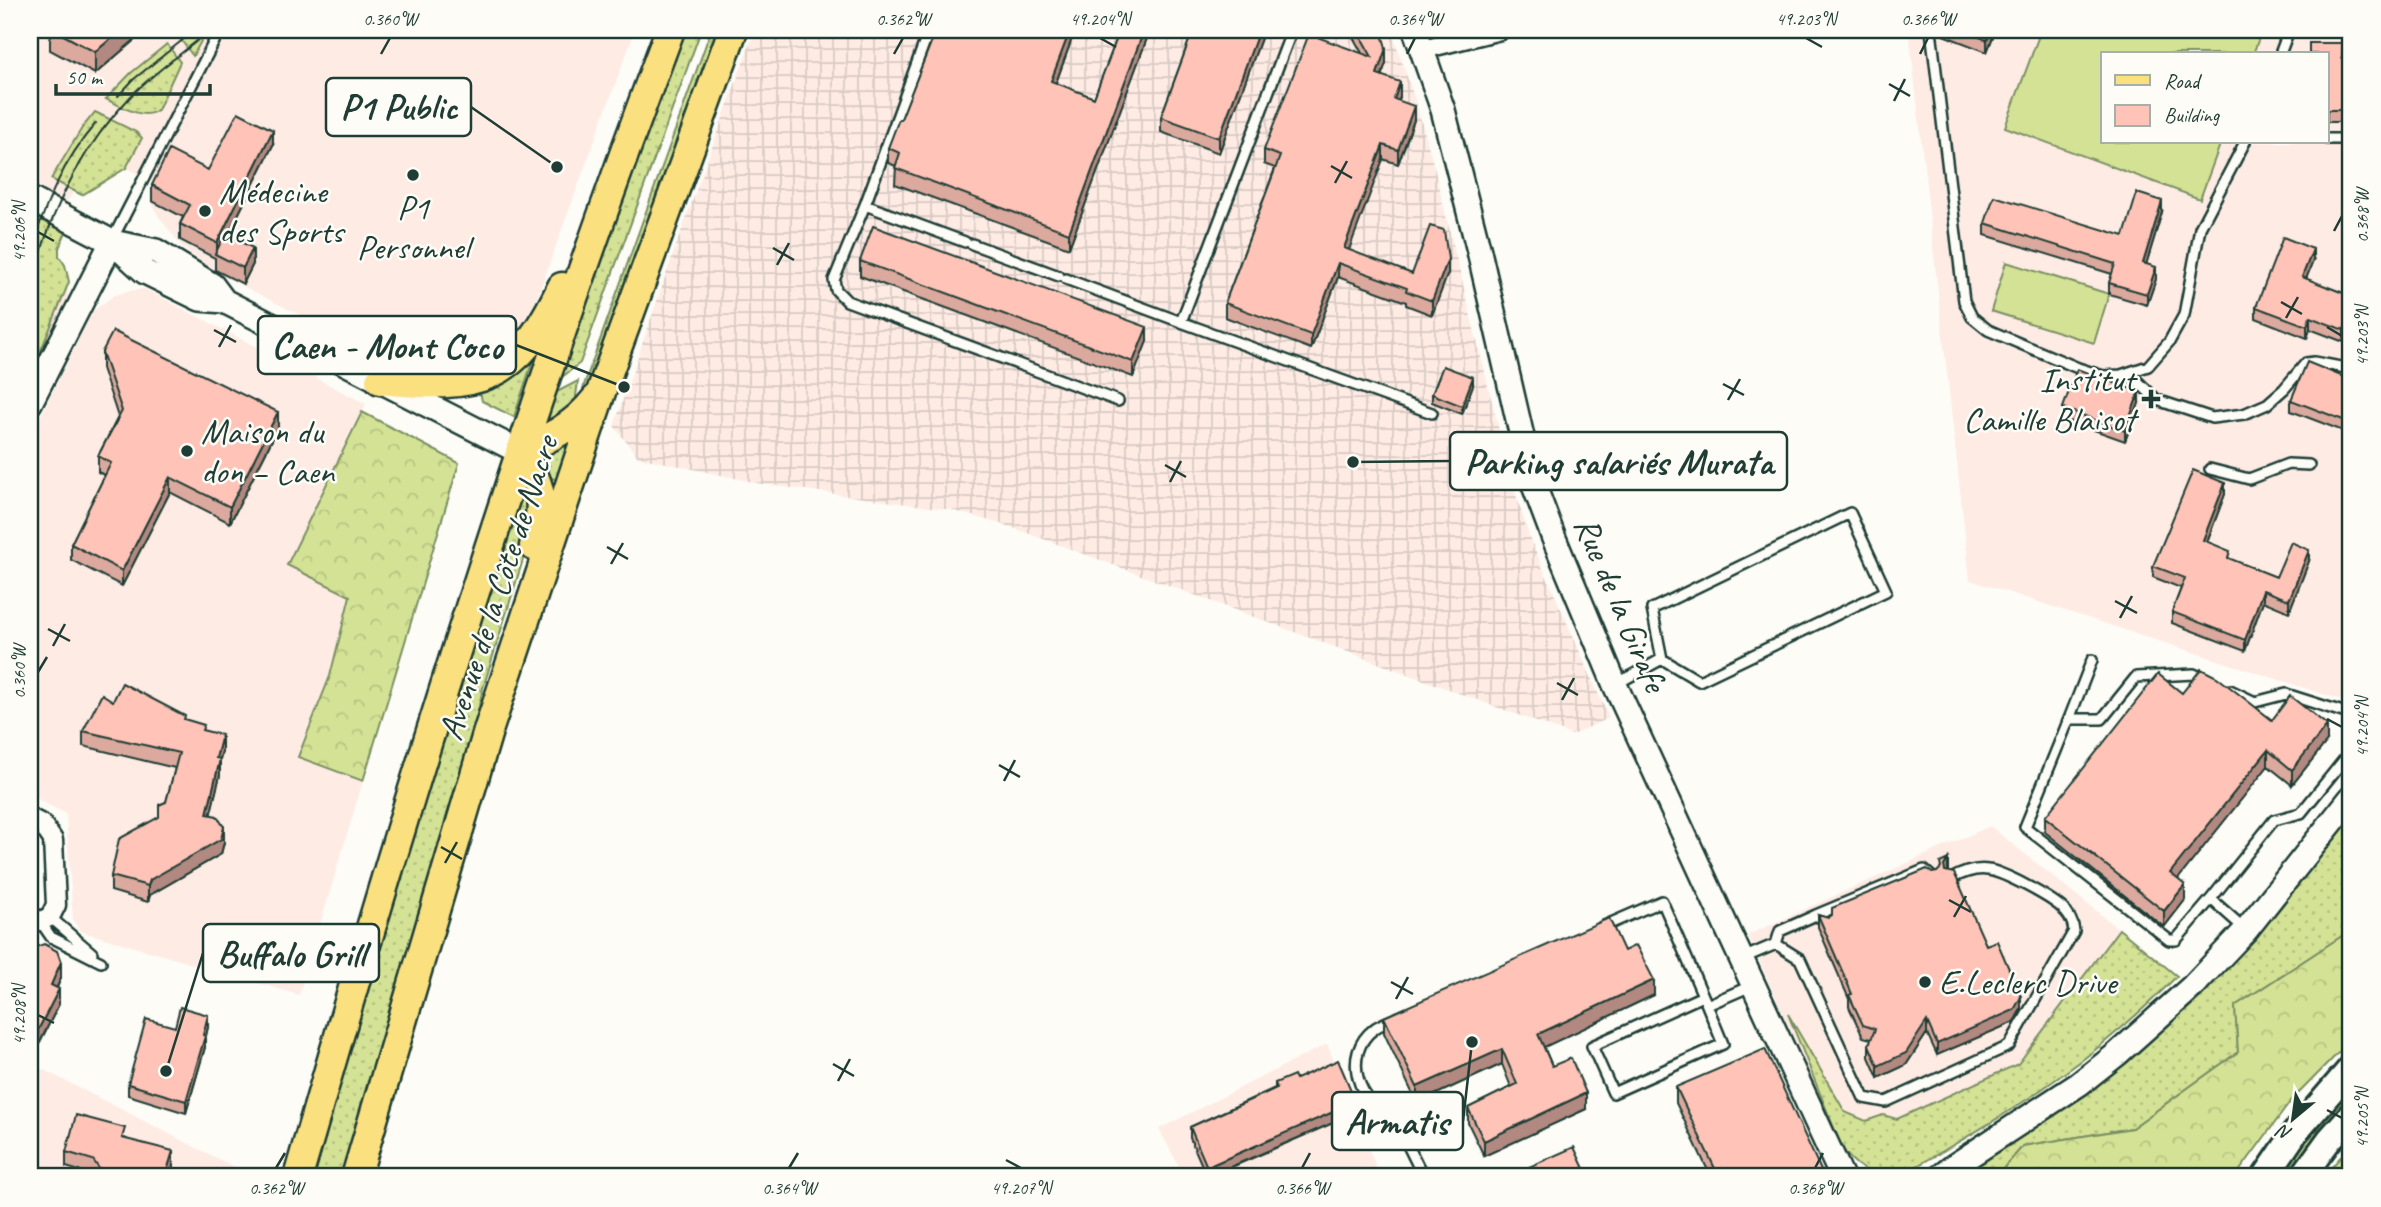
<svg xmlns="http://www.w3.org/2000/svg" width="2381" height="1207" viewBox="0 0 2381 1207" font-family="Caveat,sans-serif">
<defs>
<pattern id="industrial-grid" width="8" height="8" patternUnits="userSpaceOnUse" patternTransform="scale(1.75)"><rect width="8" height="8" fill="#feebe4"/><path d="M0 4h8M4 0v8" fill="none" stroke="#d9cac4"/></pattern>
<pattern id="grass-dots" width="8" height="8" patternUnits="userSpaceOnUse" patternTransform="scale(1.75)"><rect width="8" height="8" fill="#d4e295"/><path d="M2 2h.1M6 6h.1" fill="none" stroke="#b6c381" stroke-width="1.8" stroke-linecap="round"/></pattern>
<pattern id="forest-crowns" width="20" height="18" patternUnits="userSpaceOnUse" patternTransform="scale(1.75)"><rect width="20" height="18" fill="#d4e295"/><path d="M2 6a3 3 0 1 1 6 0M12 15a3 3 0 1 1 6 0" fill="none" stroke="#b6c381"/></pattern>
</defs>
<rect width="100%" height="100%" fill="#fdfcf7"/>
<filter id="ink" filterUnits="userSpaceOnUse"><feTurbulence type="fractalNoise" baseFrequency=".0143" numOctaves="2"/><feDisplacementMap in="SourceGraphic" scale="14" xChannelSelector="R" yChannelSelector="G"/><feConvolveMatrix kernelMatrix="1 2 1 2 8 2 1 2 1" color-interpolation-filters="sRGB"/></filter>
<g filter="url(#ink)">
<path fill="#feebe4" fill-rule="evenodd" d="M30,30H635L536,300L508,348L487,362L457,372L413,369L401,366L215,272L183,248L159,217L150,200L158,184L126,168L82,195L73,192L57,218L69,225L59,248V256L65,265L68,275V297L30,375Z
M1909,30H2351V703L1970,580ZM2103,54H2327V142H2103Z
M145,289L366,404L287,565L350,596L330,676L299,757L363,781L299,995L80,931L73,921L66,814L30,795V437L93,311L113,296L128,291Z
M1990,826L2177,976L2134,1017L2089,1055L1994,1121L1905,1173L1894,1177L1872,1175L1854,1164L1842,1148L1748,935Z
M1327,1044L1380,1177H1185L1159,1129Z
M30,1063L246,1173L245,1177H30Z"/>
<path fill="url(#industrial-grid)" d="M755,30H1391L1416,103L1432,159L1511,479L1530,539L1609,718L1572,735L1011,527L951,510L762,484L638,457L614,426L678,240Z"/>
<path fill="url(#grass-dots)" stroke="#7a9064" stroke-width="2" d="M186,30H207L193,56L178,36Z
M684,30H701L580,363L557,381Z
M711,30H722L596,378L582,398L584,385Z
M167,44L180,62L158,110C143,121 121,106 106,99L131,73Z
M95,112L136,132L142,138L126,168L82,195L51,179L82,128Z
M30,205L69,225L59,248V256L65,265L69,282L30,377Z
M532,363L514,417L482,401L480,392L502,385Z
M578,381L576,396L577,407L547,427L541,424L551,395Z
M576,434L561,482L545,475L539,455Z
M519,489L537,495L535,521L483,688L467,760L345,1177H307Z
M2351,816V930L2235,1006L2238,1052L2132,1128L2023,1146L1996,1177H1957L2050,1118L2125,1064L2206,992Z
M2119,929L2177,976C2140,1013 2102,1047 2059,1077C2010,1113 1957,1143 1905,1173C1878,1181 1858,1171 1842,1148L1788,1014L1845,1112L1866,1121L1883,1115L1897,1119L2018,1064Z
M2351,1085V1100L2289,1177H2277L2335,1101Z"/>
<path fill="url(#forest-crowns)" stroke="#7a9064" stroke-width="2" d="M362,412L459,463L363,781L298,757L330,676L350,596L287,565Z
M2351,930V1040L2291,1101L2235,1177H1996L2023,1146L2132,1128L2238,1052L2235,1006Z
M2351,1145V1177H2323Z"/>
<path fill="#d4e295" stroke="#7a9064" stroke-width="2" d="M2041,30H2262L2253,54H2103V142H2221L2200,199L2005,127Z
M2006,262L2109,294L2094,343L1991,311Z"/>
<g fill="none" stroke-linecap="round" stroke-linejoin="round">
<defs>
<path id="service" d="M929,30L865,205L965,242
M1292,30L1181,322L1432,413
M1931,30L1964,301L1972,317L1988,330L2078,368L2103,376L2121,375L2148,366L2169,342L2184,315L2200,228L2245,142
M2280,54L2289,30
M2327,139H2351
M865,205L834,280L836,290L847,301L1118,401
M112,240L220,30
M972,244L1059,276
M1066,279L1181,322
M2129,373L2157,400L2212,418L2244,414L2267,404L2284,389L2306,363L2314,362L2351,369
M2210,469L2249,479L2288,464L2309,465
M2092,660L2069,719H2102L2136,677L2194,674L2207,680
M1616,684L1662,659L1699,681L1886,591L1850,513L1652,609L1662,659
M2230,690L2255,702L2286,694L2346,713L2351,720
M2069,719L2025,827L2169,940H2176L2211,899L2246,930
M2211,899L2274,820L2301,813L2351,751
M1816,915L1924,870L1932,877
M50,917L92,953
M40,921L51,937L101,962
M1602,927L1662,901L1707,1005L1751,986
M1776,944L1780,931L1816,915L1820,918
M1743,958L1776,944L1800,959L1864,1098L1886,1102L2009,1046L2074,931C2073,921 2069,915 2062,908C2050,897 2004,872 1988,870C1975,868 1962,873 1951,879
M1703,996L1592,1046L1613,1093L1723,1044L1707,1005
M1394,1019C1388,1022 1380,1024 1374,1029C1341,1054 1358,1106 1394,1117L1422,1174L1420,1177"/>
<path id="minor" d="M1423,49L1500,30
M30,818L42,824L53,840L56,905L50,917L40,921L30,917"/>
<path id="tertiary" d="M1415,30L1443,110L1479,251L1532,480L1553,536L1615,685L1842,1177
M30,199L112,242L145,272L200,299L224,301L520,452
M112,242L156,251L212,285L224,301
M30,403L112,242
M1940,1177L1954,1166L2079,1084L2117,1054L2193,986L2246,930L2351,798"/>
<path id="secondary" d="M2265,1177L2295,1133L2351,1068
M2302,1177L2329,1140L2351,1115"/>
<path id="primary" d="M380,380C480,390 516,383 562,287
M520,452C544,486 545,507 534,546
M520,452C549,438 575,426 595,400
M298,1177C409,791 528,406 670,30
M356,1177L488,731L601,392L733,30"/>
</defs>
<use href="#service" stroke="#1f3d34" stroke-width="14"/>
<use href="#minor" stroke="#1f3d34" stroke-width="23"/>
<use href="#tertiary" stroke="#1f3d34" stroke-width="28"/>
<use href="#secondary" stroke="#1f3d34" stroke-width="30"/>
<use href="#primary" stroke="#1f3d34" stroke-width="33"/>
<use href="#service" stroke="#fdfcf7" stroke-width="9"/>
<use href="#minor" stroke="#fdfcf7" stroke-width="18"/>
<use href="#tertiary" stroke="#fdfcf7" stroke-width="23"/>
<use href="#secondary" stroke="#fdfcf7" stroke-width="24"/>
<use href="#primary" stroke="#fbe080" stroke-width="28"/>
<path stroke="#1f3d34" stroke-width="2" d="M118,96L134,79L195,30
M30,252C46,204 62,162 96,123
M30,296C45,220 78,152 131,96C155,71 185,52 210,30"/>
</g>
<path fill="#dba99d" stroke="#1f3d34" stroke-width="2" d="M50,30H146L95,74L50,50Z
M936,30H1075L1056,83L1094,98L1120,30H1150L1069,248L895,184L896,166L888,163V148L901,119Z
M1193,30H1264L1219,153L1161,132V117Z
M1349,30H1381L1386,63L1381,76L1400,97L1398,100L1414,120L1398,164L1383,159L1348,250L1412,274L1448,273L1432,315L1406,305V302L1338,277L1311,349L1225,317V303L1275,168L1264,164V150L1362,53Z
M1943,30H1999L1997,35L1994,34L1987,52L1943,35Z
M2327,54L2343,58L2351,59V111H2342L2341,122H2327Z
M273,145L228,235L253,264L243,284L215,270V258L180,240V224L183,217L152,201V185L208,170Z
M2162,212L2146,264L2156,279L2147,305L2109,294V283L2112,274L1985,235V223L2124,236Z
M860,261L1147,341L1133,377L860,276Z
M2313,261L2306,279L2351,296L2344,342L2310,329L2307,338L2256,318V307Z
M102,352L278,428L230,523L170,492L122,586L71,560V544L105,475L98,472V456L118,417L102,368Z
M2351,380V434L2291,411V400Z
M1473,385L1462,414L1432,402V394Z
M2139,403L2125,441L2063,419V408Z
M2225,494L2207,542L2230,559L2276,577L2309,561L2289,612L2263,601L2245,651L2172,623V612L2181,588L2153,577V566Z
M2182,693L2272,720L2327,741L2292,785L2268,766L2178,879L2185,900L2164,927L2045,832V817Z
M113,701L185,720L204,731L222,751L220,759V775L210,815L224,842L221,854L150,895L148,902L111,891V876L159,817V805L166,802L175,768L83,746V731Z
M1948,872L1986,945L2021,1009L2014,1022L1937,1055L1927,1033L1906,1065L1878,1078L1869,1057V1045L1871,1039L1863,1037L1849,1007V999L1818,927V915L1828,918L1932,873Z
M30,946L61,978L57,988L59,1004L38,1046L30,1042Z
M1624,951L1654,995L1544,1047L1552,1066L1586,1109L1484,1156L1468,1123V1108L1511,1087L1502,1064L1417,1103L1384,1033V1017Z
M175,1027H208L205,1040V1047L186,1113L128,1095V1084Z
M1296,1079L1356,1113L1209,1177H1207L1190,1138V1127L1275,1088V1083Z
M1676,1087L1824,1177H1711L1676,1103Z
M125,1138L173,1166L170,1177H94L93,1175L66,1167V1152Z"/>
<path fill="#b28980" stroke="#1f3d34" stroke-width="2" d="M121,30H146L95,74V52Z
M1070,30H1075L1051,96V81Z
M1144,30H1150L1069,248V233Z
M1259,30H1264L1219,153V138Z
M1991,30H1994V34L1987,52V40Z
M1386,48V63L1377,88V74Z
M1400,82V97L1394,113V99Z
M1414,106V120L1398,164V150Z
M273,130V145L218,255H217V243Z
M1383,145V159L1344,263V248Z
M2162,201V212L2143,275V263Z
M253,248V264L243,284V268Z
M2313,249V261L2302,289V277Z
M1448,259V273L1432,315V301Z
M1338,263V277L1311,349V335Z
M2156,267V279L2147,305V294Z
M2351,313V325L2344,342V330Z
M2310,317V329L2307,338V326Z
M1147,327V341L1133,377V362Z
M1473,377V385L1462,414V406Z
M2139,392V403L2125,441V431Z
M278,412V428L230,523V507Z
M170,477V492L122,586V571Z
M2225,483V494L2203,552V540Z
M2309,550V561L2289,612V600Z
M2263,590V601L2245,651V640Z
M2327,725V741L2292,785V770Z
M222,735V751L216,774V758Z
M2268,750V766L2170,889V873Z
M220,759V775L207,829V814Z
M224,827V842L221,854L150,895L148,902V886L150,880Z
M1948,859V871L1944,878V866Z
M2185,885V900L2164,927V911Z
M61,962V978L51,1000V985Z
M1654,980V995L1538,1050V1034Z
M59,989V1004L38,1046V1030Z
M2021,997V1009L2014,1022L1937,1055V1044Z
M208,1015V1027L205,1040V1047L186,1113V1101Z
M1927,1021V1033L1906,1065L1878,1078V1066Z
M1502,1049V1064L1417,1103V1087Z
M1586,1093V1109L1484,1156V1141Z
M1356,1102V1113L1207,1177V1167Z
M173,1151V1166L170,1177H165Z"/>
<path fill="#ffc4b7" stroke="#1f3d34" stroke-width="2" d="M54,30H121L95,52Z
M936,30H1070L1051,81L1094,98L1120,30H1144L1069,233L895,168L900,153L888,148L899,119H901Z
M1193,30H1259L1219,138L1161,117Z
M1357,30H1381L1386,48L1377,74L1400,82L1394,99L1414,106L1398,150L1383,145L1344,248L1412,274L1430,226L1444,230L1448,259L1432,301L1406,291L1407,288L1338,263L1311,335L1225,303L1280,156L1264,150L1309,34L1372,57Z
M1961,30H1991L1987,40Z
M2309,43H2343L2342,58L2351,59V99H2342L2341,110H2327V54H2309Z
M238,112L273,130L217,243L180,224L190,205L152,185L169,150L208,170Z
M2137,193L2162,201L2143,263L2156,267L2147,294L2109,283L2115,264L1985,223L1994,196L2124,236Z
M873,226L1147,327L1133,362L860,261Z
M225,234L253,248L243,268L215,254Z
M2283,237L2313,249L2302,277L2351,296V313L2344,330L2310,317L2307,326L2256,307Z
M113,331L278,412L230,507L170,477L122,571L71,544L111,463L98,456L122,411L102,352Z
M2307,362L2351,380V423L2291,400Z
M1443,366L1473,377L1462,406L1432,394Z
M2077,369L2139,392L2125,431L2063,408Z
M2193,470L2225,483L2203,540L2230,551L2228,558L2276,577L2291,542L2309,550L2289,600L2263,590L2245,640L2172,612L2185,578L2153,566Z
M2201,669L2217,677L2272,720L2290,696L2327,725L2292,770L2268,750L2170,873L2185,885L2164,911L2045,817L2158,674L2182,693Z
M122,683L185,716L184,719L204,725L202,730L222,735L216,758L220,759L207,814L217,816L224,827L221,839L150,880L148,886L111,876L119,839L159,817V805L166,802L179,753L83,731L102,694L113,701Z
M1948,859L1944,866L1945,871L1954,873L1957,879L1986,945L1997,941L2021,997L2014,1010L1937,1044L1927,1021L1906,1053L1878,1066L1869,1045L1875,1029L1863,1025L1849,995L1852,994L1818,915L1828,918L1832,915V908L1927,869L1932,873L1937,872L1941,868L1940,863Z
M1609,918L1624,951L1636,945L1654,980L1538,1034L1552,1066L1571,1058L1586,1093L1484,1141L1468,1108L1517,1084L1502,1049L1417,1087L1384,1017Z
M44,944L57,951L61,962L51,985L59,989L38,1030L30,1026V946L33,948Z
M180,1007L208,1015L203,1035L205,1036L186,1101L128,1084L146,1019L175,1027Z
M1765,1049L1824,1177H1719L1676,1087Z
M1338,1060L1356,1102L1207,1167L1190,1127L1277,1088L1275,1083L1294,1075L1296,1079Z
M76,1115L125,1128L122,1138L173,1151L165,1177H105L93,1160L66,1152Z
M1574,1147L1588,1177H1507Z"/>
</g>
<path fill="none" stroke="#1f3d34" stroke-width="2.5" d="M1100,38L1116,47M1806,38L1822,47M381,54L390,38M894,54L903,38M1407,54L1415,38M1920,54L1928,38M1889,84L1910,96M1894,101L1905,79M1331,166L1352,178M1335,183L1347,161M2334,231L2342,216M38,232L54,241M773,248L794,260M777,265L789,243M2281,302L2302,314M2286,318L2298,297M2327,327L2342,336M214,330L236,342M219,347L231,325M1723,384L1744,395M1728,400L1740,379M1165,465L1186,477M1170,482L1181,461M607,547L628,559M611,564L623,543M2115,601L2137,613M2120,618L2132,596M48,629L70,641M53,646L65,624M38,672L47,657M1557,683L1578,695M1562,700L1574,678M2327,719L2342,727M999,765L1020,777M1004,781L1015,760M441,847L462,859M445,863L457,842M1949,900L1971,912M1954,917L1966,896M1391,982L1413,994M1396,999L1408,977M38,1015L54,1023M833,1064L854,1076M838,1081L850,1059M2327,1110L2342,1118M1006,1160L1021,1168M276,1168L285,1153M789,1168L798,1153M1302,1168L1310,1153M1815,1168L1823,1153"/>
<g fill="#1f3d34" stroke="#fdfcf7" stroke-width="2.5">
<circle cx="413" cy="175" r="7"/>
<circle cx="205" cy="211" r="7"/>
<path d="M2147.5 388.5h7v7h7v7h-7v7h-7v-7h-7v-7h7z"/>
<circle cx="187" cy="451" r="7"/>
<circle cx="1925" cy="982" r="7"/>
</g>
<g text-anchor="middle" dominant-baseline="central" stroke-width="5" stroke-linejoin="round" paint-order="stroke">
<g font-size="35" fill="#1f3d34" stroke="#fdfcf7" text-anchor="start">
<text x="219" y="191">Médecine<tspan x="219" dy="40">des Sports</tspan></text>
<text x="413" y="207" text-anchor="middle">P1<tspan x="413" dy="40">Personnel</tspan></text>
<text x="2135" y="379" text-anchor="end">Institut<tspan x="2135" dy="40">Camille Blaisot</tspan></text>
<text x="201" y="431">Maison du<tspan x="201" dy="40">don – Caen</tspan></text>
<text x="1939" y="982">E.Leclerc Drive</text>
</g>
<g font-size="35" fill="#1f3d34" stroke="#fdfcf7">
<text transform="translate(498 588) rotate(-72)">Avenue de la Côte de Nacre</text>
<text transform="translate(1621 604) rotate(67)">Rue de la Girafe</text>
</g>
</g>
<path fill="none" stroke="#1f3d34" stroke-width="2.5" d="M557 167L471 107M624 387L516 345M1353 462L1450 461M166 1071L203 953M1472 1042L1463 1121"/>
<g fill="#1f3d34" stroke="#fdfcf7" stroke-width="2.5">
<circle cx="557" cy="167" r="7"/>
<circle cx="624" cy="387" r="7"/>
<circle cx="1353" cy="462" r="7"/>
<circle cx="166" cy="1071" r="7"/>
<circle cx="1472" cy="1042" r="7"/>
</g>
<g fill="#fdfcf7" stroke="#1f3d34" stroke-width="2.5">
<rect x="326" y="78" width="145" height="58" rx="7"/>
<rect x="258" y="316" width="258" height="58" rx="7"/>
<rect x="1450" y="432" width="337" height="58" rx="7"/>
<rect x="203" y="924" width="176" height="58" rx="7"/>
<rect x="1332" y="1092" width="131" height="58" rx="7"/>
</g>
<g font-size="37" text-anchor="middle" font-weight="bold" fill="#1f3d34">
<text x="399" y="119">P1 Public</text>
<text x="387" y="358">Caen - Mont Coco</text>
<text x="1619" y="474">Parking salariés Murata</text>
<text x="291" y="966">Buffalo Grill</text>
<text x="1397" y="1134">Armatis</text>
</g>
<rect width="2381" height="1207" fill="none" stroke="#fdfcf7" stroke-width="77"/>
<rect x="2101" y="52" width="228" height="91" fill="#fdfcf7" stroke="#a4b0a9" stroke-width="2"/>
<rect x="2115" y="75" width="35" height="10" fill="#fbe080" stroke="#a4b0a9" stroke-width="2"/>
<text x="2164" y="88" font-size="21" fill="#1f3d34">Road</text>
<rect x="2115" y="105" width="35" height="21" fill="#ffc4b7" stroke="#a4b0a9" stroke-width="2"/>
<text x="2164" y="122" font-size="21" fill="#1f3d34">Building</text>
<g transform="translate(2293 1119) rotate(209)" stroke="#fdfcf7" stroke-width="5" paint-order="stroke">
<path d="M0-5L12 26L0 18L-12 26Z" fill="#1f3d34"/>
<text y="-10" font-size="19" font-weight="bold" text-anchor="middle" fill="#1f3d34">N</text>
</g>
<path d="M56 84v10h154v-10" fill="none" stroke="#1f3d34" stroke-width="3.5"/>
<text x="66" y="84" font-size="21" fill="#1f3d34" stroke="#fdfcf7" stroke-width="5" paint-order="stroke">50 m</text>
<rect x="38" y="38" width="2304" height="1130" fill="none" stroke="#1f3d34" stroke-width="2.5"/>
<g font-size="18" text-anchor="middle" fill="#1f3d34">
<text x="390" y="25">0.360°W</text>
<text x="903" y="25">0.362°W</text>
<text x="1100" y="25">49.204°N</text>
<text x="1415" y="25">0.364°W</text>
<text x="1806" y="25">49.203°N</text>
<text x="1928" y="25">0.366°W</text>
<text transform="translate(2362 216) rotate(-90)" y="6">0.368°W</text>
<text transform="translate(19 232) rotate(-90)" y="6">49.206°N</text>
<text transform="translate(2362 336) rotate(-90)" y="6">49.203°N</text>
<text transform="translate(19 672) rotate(-90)" y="6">0.360°W</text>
<text transform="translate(2362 727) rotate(-90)" y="6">49.204°N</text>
<text transform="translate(19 1015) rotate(-90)" y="6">49.208°N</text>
<text transform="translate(2362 1118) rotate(-90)" y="6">49.205°N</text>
<text x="276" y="1194">0.362°W</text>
<text x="789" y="1194">0.364°W</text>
<text x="1021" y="1194">49.207°N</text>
<text x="1302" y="1194">0.366°W</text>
<text x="1815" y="1194">0.368°W</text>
</g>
</svg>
